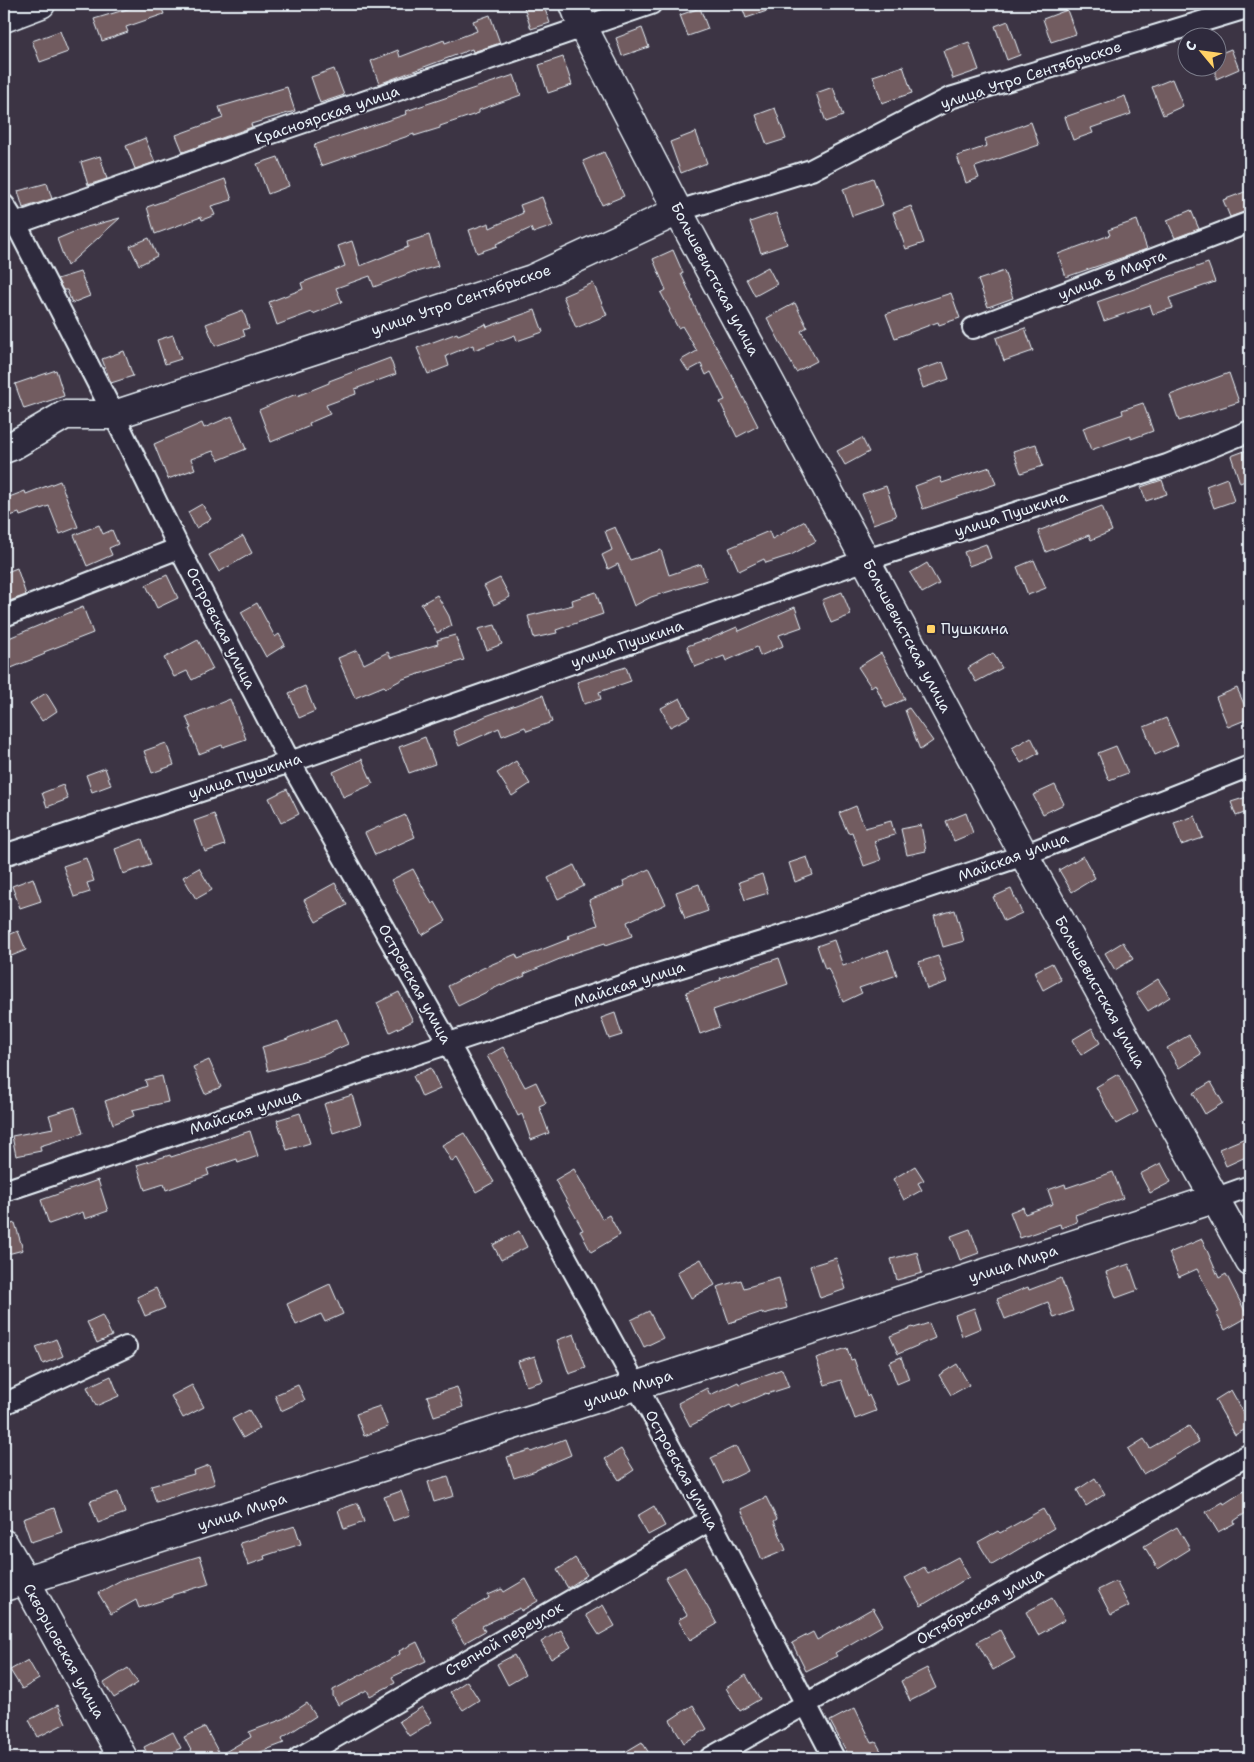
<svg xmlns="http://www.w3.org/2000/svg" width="1254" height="1762" viewBox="0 0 1254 1762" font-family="'Shantell Sans',sans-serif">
<rect width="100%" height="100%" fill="#3c3444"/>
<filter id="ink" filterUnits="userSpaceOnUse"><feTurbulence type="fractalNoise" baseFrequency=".02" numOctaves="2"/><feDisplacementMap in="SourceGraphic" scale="10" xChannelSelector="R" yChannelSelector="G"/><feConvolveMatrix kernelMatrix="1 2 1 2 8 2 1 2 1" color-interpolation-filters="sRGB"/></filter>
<g filter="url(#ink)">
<path fill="#725c61" stroke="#e8f1f8" d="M144,4H160L164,14L126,27L128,32L102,41L94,19Z
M523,4H543L550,23L531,29Z
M741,4H781L782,6L746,18Z
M700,8L708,29L688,36L680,15Z
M1067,10L1076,34L1051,42L1043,19Z
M490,15L500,43L473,52L472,49L379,84L371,61L398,50L400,57L444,40L445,43L477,31L473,21Z
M1008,21L1020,55L1007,60L995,26Z
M642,28L649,47L622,56L616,38Z
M60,31L68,52L40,62L32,41Z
M969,42L979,70L953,79L943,51Z
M1231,49L1239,69L1216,79V55Z
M563,57L572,85L548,93L539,65Z
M903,66L912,93L882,103L873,76Z
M334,69L344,95L320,103L311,77Z
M514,75L521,95L479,110V113L440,126V128L414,136V134L321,166L314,145L407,114L406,111Z
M1172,79L1183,106L1163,115L1152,87Z
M287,87L295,111L251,124L252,127L183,152L176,135L223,118L219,107Z
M833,87L843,116L826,122L816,93Z
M1125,96L1131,114L1091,128L1093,133L1073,140L1065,117Z
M775,108L786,139L767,145L756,115Z
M1031,122L1039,145L975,167L979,178L966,183L957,156L987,146L985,139Z
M696,132L707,163L681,173L670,142Z
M145,138L155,162L135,169L126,146Z
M604,152L624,196L602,205L583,161Z
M100,156L107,179L88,185L81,162Z
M278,157L289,186L268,194L257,164Z
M873,178L883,205L852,216L843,189Z
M225,179L232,200L211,206L215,215L202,220L201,217L155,234L147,207Z
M47,183L52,199L23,208L18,191Z
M1250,190V210L1230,217L1223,200Z
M542,197L553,226L533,233L531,228L496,244L497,246L477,253L469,230L489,223L490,228L523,213L520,205Z
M911,206L924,243L906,249L893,213Z
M1191,210L1199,229L1175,238L1167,220Z
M776,213L787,244L761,253L750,222Z
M120,218L67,266L57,239L83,228Z
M1137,220L1147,249L1066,277L1058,254L1110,235L1108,230Z
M429,235L438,266L416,272L415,271L374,287L370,276L336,288L342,302L313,314L312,312L277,325L269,302L303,289L301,283L345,266L338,246L352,241L360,266L408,247L407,242Z
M149,238L157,256L139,265L130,246Z
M673,250L683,273L681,274L692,297L691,298L703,324L726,364L758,426L737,437L720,402L725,400L711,372L706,375L701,364L688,371L681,360L697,351L682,326L678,328L669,311L670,310L661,293L666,290L653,259Z
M1208,263L1215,282L1169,298L1173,308L1153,314L1150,305L1104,321L1097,302Z
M768,267L777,284L755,296L746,279Z
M1004,271L1013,298L988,307L978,280Z
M80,272L90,296L72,303L67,290H63L57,279Z
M593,283L607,315L576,328L563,296Z
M951,293L960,318L939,325L938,322L895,338L886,314Z
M795,303L807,327L801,331L817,361L796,372L767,318Z
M243,310L249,328L243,330L245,336L215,346L206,324Z
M535,310L543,332L517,341L515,335L474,350L473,345L446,356L449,366L428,374L417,348L457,333L458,335L486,324L487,327Z
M1025,328L1033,351L1004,361L996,338Z
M173,335L181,359L165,364L157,340Z
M124,351L133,376L111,383L102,359Z
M390,358L396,374L355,389L356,394L326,405L330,414L309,423L310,426L271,442L259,410L296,394L297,396L329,383V381Z
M943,362L949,379L923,388L917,371Z
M56,370L64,396L24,409L15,384Z
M1229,373L1239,402L1179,421L1170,395Z
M1143,403L1153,431L1131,439V436L1091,450L1083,428L1123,414L1122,410Z
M232,416L246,449L219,460L213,451L191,459L195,469L168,479L154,444L202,423L204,428Z
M862,438L869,452L845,465L837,451Z
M1036,444L1043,466L1021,473L1013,451Z
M1250,449V479L1240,483L1231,456Z
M990,467L996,484L923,509L915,486L940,477L942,483Z
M1227,478L1234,501L1214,508L1206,486Z
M1162,480L1167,494L1146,501L1141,487Z
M60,481L78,527L60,534L49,506L20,516L19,513L4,518V499L25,491L26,494Z
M886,486L896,516L873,524L862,494Z
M202,504L211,519L196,528L188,512Z
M1102,506L1112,531L1091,540L1089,535L1046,552L1038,531Z
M805,521L816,541L791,555L766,563L764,559L739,571L729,548L769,531L772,539Z
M99,525L103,534L112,530L118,544L109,548L112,555L87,566L74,535Z
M615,527L630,560L661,550L669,575L701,564L707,580L651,597L634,606L618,564L608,569L602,555L612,550L605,531Z
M243,536L252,553L219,572L209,555Z
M986,544L991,558L969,566L964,552Z
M1034,560L1046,588L1028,595L1017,567Z
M927,563L939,584L922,593L910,573Z
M17,568L26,595L4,603V573Z
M167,575L178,598L157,608L146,585Z
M500,578L510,597L494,605L484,586Z
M596,592L603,614L556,630L557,633L534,638L528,616L573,605L572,600Z
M842,592L851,615L831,623L822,600Z
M437,595L449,616L452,626L437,633L421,604Z
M257,603L275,637L279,634L285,645L266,657L241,612Z
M83,607L93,633L44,652L45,654L4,671V640Z
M795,607L802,627L779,635L783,646L760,656L757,647L726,661L724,656L695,667L687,646L707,639V640L737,627L739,631Z
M495,625L502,644L487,650L478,629Z
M455,635L464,660L403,679L386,688L384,686L355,698L338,658L357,650L364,664L388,652L391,658L438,644L437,640Z
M198,640L213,669L192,680L187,671L174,677L164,658Z
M881,653L892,672L905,699L886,708L875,684L871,687L858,667Z
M993,653L1002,668L976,682L968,668Z
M626,667L631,681L599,692L601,699L584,704L577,682Z
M305,686L315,711L299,718L289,693Z
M1237,688L1250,718L1228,727L1216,697Z
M46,693L57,711L42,721L30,703Z
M543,695L552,722L527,731L525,727L502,736L499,728L459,746L453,731L486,716Z
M680,698L690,717L670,727L661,708Z
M230,699L246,739L223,747L222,745L199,754L189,729L191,728L186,717Z
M909,708L933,741L920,750L905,710Z
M1166,718L1178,745L1155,755L1144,727Z
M425,737L435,764L409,773L399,747Z
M1031,737L1039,753L1021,763L1012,748Z
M166,743L174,765L152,773L144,751Z
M1116,746L1128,773L1109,780L1098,753Z
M362,759L373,784L343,797L333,772Z
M516,761L530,784L512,796L497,773Z
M105,768L111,785L92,792L86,775Z
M63,785L68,799L47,807L42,793Z
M1055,785L1064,804L1043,814L1033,795Z
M287,789L299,814L281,823L269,798Z
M1250,796V811L1236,816L1231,802Z
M856,806L865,828L891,821L895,835L874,841L881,860L864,866L852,832L848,833L839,813Z
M966,813L973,833L954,841L946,821Z
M214,814L225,845L205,852L194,821Z
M405,815L415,837L375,855L365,833Z
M1195,816L1203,838L1181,845L1174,823Z
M921,825L926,851L907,855L901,829Z
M142,839L151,865L123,874L115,849Z
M1083,856L1095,878L1072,892L1059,870Z
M807,857L813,875L795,882L789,863Z
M86,858L94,881L87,883L90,892L74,897L63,866Z
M574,865L584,886L558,899L548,878Z
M199,868L212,890L196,899L183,877Z
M413,869L432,904L435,902L446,921L422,935L391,880Z
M649,869L666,904L627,922L632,936L606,945L605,943L574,953L524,974L525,976L501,986V985L458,1006L448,986L483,968L516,954L518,959L569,939L568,936L598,925L589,900L625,886L623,881Z
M762,874L768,893L745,900L739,882Z
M33,878L41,901L20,908L12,886Z
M335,883L347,905L316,922L304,900Z
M699,884L708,911L685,919L676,892Z
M1011,889L1022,913L1004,921L993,897Z
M955,910L964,941L943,947L934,916Z
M18,931L26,950L4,959V937Z
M834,940L843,966L888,950L897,975L859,988L862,993L843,1002L828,968L825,969L817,946Z
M1123,942L1133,959L1115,970L1105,953Z
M938,956L947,982L927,989L919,962Z
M779,958L788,984L713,1010L719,1027L700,1034L686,992L721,980L720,978Z
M1052,963L1061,980L1043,990L1034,972Z
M1158,979L1170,997L1148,1011L1136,993Z
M399,992L413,1021L390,1032L377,1003Z
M615,1013L622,1035L609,1039L601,1018Z
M337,1019L348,1044L324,1055L268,1071L262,1047L288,1039V1038Z
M1092,1028L1100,1043L1081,1055L1072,1040Z
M1189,1035L1201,1054L1179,1068L1167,1048Z
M503,1047L525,1087L536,1082L546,1103L539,1106L549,1133L531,1140L522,1114L518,1116L500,1078L487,1056Z
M209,1060L221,1087L205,1094L193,1067Z
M431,1068L440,1089L422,1097L413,1076Z
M1118,1074L1138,1112L1116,1124L1096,1087Z
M162,1076L168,1102L132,1110L134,1116L113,1124L105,1101L147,1086L145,1080Z
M1211,1082L1223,1103L1205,1114L1193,1093Z
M352,1095L361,1124L333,1133L324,1104Z
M75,1107L83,1133L40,1146L41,1151L16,1156L12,1136L53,1128L49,1115Z
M300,1113L310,1143L287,1150L277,1120Z
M250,1131L258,1156L238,1163L237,1159L207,1169L209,1175L166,1190L164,1184L145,1190L137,1165L170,1155L171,1157Z
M464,1133L494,1182L476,1192L457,1158L452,1162L442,1145Z
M1250,1136V1155L1226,1166L1219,1149Z
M1161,1163L1171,1182L1150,1193L1140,1174Z
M915,1166L924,1180L918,1183L922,1190L904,1200L893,1179Z
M574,1169L602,1219L609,1215L620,1235L591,1252L580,1231L583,1230L555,1180Z
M1113,1172L1123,1198L1075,1215L1077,1222L1061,1228L1060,1224L1020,1238L1010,1212L1023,1207L1025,1214L1053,1204L1048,1190L1065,1184L1066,1188Z
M98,1180L108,1211L85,1219L83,1212L49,1224L41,1200Z
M15,1223L23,1250L4,1255V1226Z
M970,1229L979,1253L960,1260L951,1236Z
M519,1231L527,1247L501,1260L493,1245Z
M1202,1239L1219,1278L1226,1274L1248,1317L1225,1330L1216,1313L1219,1312L1197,1269L1179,1277L1169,1253Z
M917,1252L922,1273L897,1280L891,1259Z
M836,1258L846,1289L820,1298L810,1266Z
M701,1259L715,1285L691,1298L677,1272Z
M1129,1264L1138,1290L1116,1298L1106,1272Z
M779,1278L787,1308L763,1314L762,1312L729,1323L717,1287L741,1280L744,1288Z
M1061,1278L1073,1311L1054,1318L1048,1302L1005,1319L997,1299L1028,1287L1029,1290Z
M330,1284L343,1314L325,1322L321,1314L296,1325L287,1304Z
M156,1288L165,1308L145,1316L137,1297Z
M974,1308L981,1328L962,1336L955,1315Z
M649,1311L663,1338L644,1347L631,1320Z
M102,1315L112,1336L97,1343L87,1322Z
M929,1323L935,1338L898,1354L890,1336L913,1327L914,1328Z
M574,1334L586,1368L569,1374L557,1340Z
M56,1339L63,1356L43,1364L36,1347Z
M847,1348L851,1360L854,1359L867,1397L869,1395L876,1411L855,1419L841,1380L825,1385L816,1358Z
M535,1356L543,1381L526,1386L518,1361Z
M901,1357L909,1379L897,1384L889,1362Z
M957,1364L969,1385L951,1395L939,1375Z
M782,1369L789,1387L767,1394L766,1393L732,1408L730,1405L690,1426L678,1403L707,1388L710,1395L738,1382L739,1384Z
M111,1376L119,1396L96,1406L87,1387Z
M192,1385L204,1407L183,1418L171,1396Z
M298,1385L305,1400L281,1411L275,1395Z
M457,1387L463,1407L434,1416L427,1396Z
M1231,1390L1250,1424V1427L1235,1435L1215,1400Z
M380,1406L388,1427L364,1436L356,1414Z
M249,1410L260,1428L243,1438L232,1419Z
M1189,1426L1199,1442L1143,1474L1128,1449L1144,1439L1150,1448Z
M565,1439L571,1455L536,1470V1471L514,1478L507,1457L530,1450L531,1452Z
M736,1446L748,1471L723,1483L711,1458Z
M621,1449L634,1470L619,1480L605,1459Z
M209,1465L215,1484L156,1502L151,1486L194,1474L193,1471Z
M448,1476L454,1496L434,1502L428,1482Z
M1095,1478L1105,1494L1086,1506L1077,1490Z
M1250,1487V1510L1234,1521L1235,1523L1218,1532L1206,1512L1223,1502L1224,1504Z
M401,1491L410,1515L393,1521L384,1497Z
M118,1492L125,1513L98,1523L90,1501Z
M766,1497L777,1519L774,1521L786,1550L762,1560L753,1538H754L741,1509Z
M358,1503L364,1522L344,1529L338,1510Z
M654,1506L665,1526L648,1535L637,1516Z
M54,1508L62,1532L31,1542L23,1519Z
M1043,1509L1054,1528L992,1565L978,1542L998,1531L1000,1533Z
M295,1526L301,1544L264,1556L265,1559L248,1565L240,1543Z
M1177,1527L1190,1549L1158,1569L1144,1546Z
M200,1556L209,1584L172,1595V1597L139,1608L136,1600L111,1614L98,1593L121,1580Z
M958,1557L969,1577L921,1606L905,1578L924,1567L928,1573Z
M575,1558L587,1575L568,1588L557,1570Z
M685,1567L717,1624L690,1640L678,1620L687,1615L665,1578Z
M526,1579L538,1601L521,1611L520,1608L482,1626L485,1631L464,1643L451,1620L489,1598L488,1595L502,1589L504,1592Z
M1116,1581L1129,1606L1111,1615L1098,1590Z
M1052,1598L1065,1620L1038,1635L1026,1612Z
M603,1605L615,1626L599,1635L586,1615Z
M873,1608L883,1625L835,1653L837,1656L806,1671L792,1643L813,1632L817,1640Z
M561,1630L571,1647L551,1659L541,1642Z
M1000,1630L1015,1658L993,1670L977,1642Z
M417,1642L426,1661L392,1677L395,1683L370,1696L367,1690L338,1705L333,1696V1690L400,1654L399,1651Z
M514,1655L525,1675L508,1685L497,1664Z
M28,1660L39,1679L22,1689L10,1670Z
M128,1668L138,1683L114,1698L104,1683Z
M927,1668L936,1688L910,1701L901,1681Z
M746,1675L760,1699L740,1711L726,1688Z
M467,1681L479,1700L463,1710L450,1692Z
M307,1703L316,1716L282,1738L284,1743L245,1758H195L184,1737L205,1727L220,1755L251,1737L249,1732L283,1719Z
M58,1705L66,1723L38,1737L29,1720Z
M693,1705L707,1729L684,1743L670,1720Z
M422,1707L432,1722L409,1736L399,1721Z
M855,1708L872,1743L876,1742L885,1758H846L849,1756L830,1721Z
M173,1732L181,1748L160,1758H149L144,1747Z
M642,1742L652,1758H615Z"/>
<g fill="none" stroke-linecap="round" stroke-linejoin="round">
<defs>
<path id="street" d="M4,205L16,224L114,415L179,548L290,762L449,1044L710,1520L834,1758
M678,211L811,170L950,98L1250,7
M4,228L269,134L651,4
M973,328L1250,222
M4,616L179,548
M4,855L290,762L866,560L1167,465L1250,431
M4,1191L645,978L807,928L1024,855L1250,766
M1214,1199L1250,1186
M4,1404L126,1347
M299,1758L710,1520
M710,1758L1250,1454"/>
<path id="secondary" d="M574,4L583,27L678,211L1024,855L1250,1262
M4,18L41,4
M4,449L12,446L65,415H114L532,279L678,211
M4,1544L25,1580L123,1758
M4,1587L636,1386L1214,1199"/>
</defs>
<use href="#street" stroke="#e8f1f8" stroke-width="24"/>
<use href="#secondary" stroke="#e8f1f8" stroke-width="31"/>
<use href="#street" stroke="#2f2a3d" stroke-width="20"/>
<use href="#secondary" stroke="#2f2a3d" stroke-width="28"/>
</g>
</g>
<rect fill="#ffd166" stroke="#2f2a3d" stroke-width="2" x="926" y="624" width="10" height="10" rx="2.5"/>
<g text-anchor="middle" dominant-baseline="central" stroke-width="4" stroke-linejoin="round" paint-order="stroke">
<g font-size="15" fill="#e8f1f8" stroke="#2f2a3d">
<text transform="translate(1031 75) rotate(-18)">улица Утро Сентябрьское</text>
<text transform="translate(327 115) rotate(-19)">Красноярская улица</text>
<text transform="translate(1112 275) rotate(-21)">улица 8 Марта</text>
<text transform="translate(715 279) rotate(62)">Большевистская улица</text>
<text transform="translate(461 300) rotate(-19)">улица Утро Сентябрьское</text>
<text transform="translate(1011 514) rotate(-18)">улица Пушкина</text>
<text transform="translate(221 628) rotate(63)">Островская улица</text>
<text transform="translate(907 636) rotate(62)">Большевистская улица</text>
<text transform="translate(627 644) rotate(-19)">улица Пушкина</text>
<text transform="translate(245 776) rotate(-18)">улица Пушкина</text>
<text transform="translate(1013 857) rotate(-20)">Майская улица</text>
<text transform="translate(415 984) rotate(61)">Островская улица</text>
<text transform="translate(629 984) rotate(-18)">Майская улица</text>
<text transform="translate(1100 992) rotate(61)">Большевистская улица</text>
<text transform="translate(245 1112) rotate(-18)">Майская улица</text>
<text transform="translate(1013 1264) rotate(-18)">улица Мира</text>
<text transform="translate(628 1389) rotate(-18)">улица Мира</text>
<text transform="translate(682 1470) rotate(61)">Островская улица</text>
<text transform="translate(242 1512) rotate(-18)">улица Мира</text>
<text transform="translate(980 1606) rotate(-29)">Октябрьская улица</text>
<text transform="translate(504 1639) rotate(-30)">Степной переулок</text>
<text transform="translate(64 1651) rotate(61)">Скворцовская улица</text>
</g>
<g font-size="15" fill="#e8f1f8" stroke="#2f2a3d" text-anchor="start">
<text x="941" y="629">Пушкина</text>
</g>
</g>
<rect width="1254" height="1762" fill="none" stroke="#2f2a3d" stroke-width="20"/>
<rect x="10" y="10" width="1234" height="1742" fill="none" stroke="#e8f1f8" stroke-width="2" filter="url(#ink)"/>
<g transform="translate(1202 52) rotate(299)"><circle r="24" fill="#2f2a3d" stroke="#797a88"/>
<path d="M0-4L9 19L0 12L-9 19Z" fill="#ffd166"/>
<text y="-8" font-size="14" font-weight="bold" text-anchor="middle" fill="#e8f1f8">С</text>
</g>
</svg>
